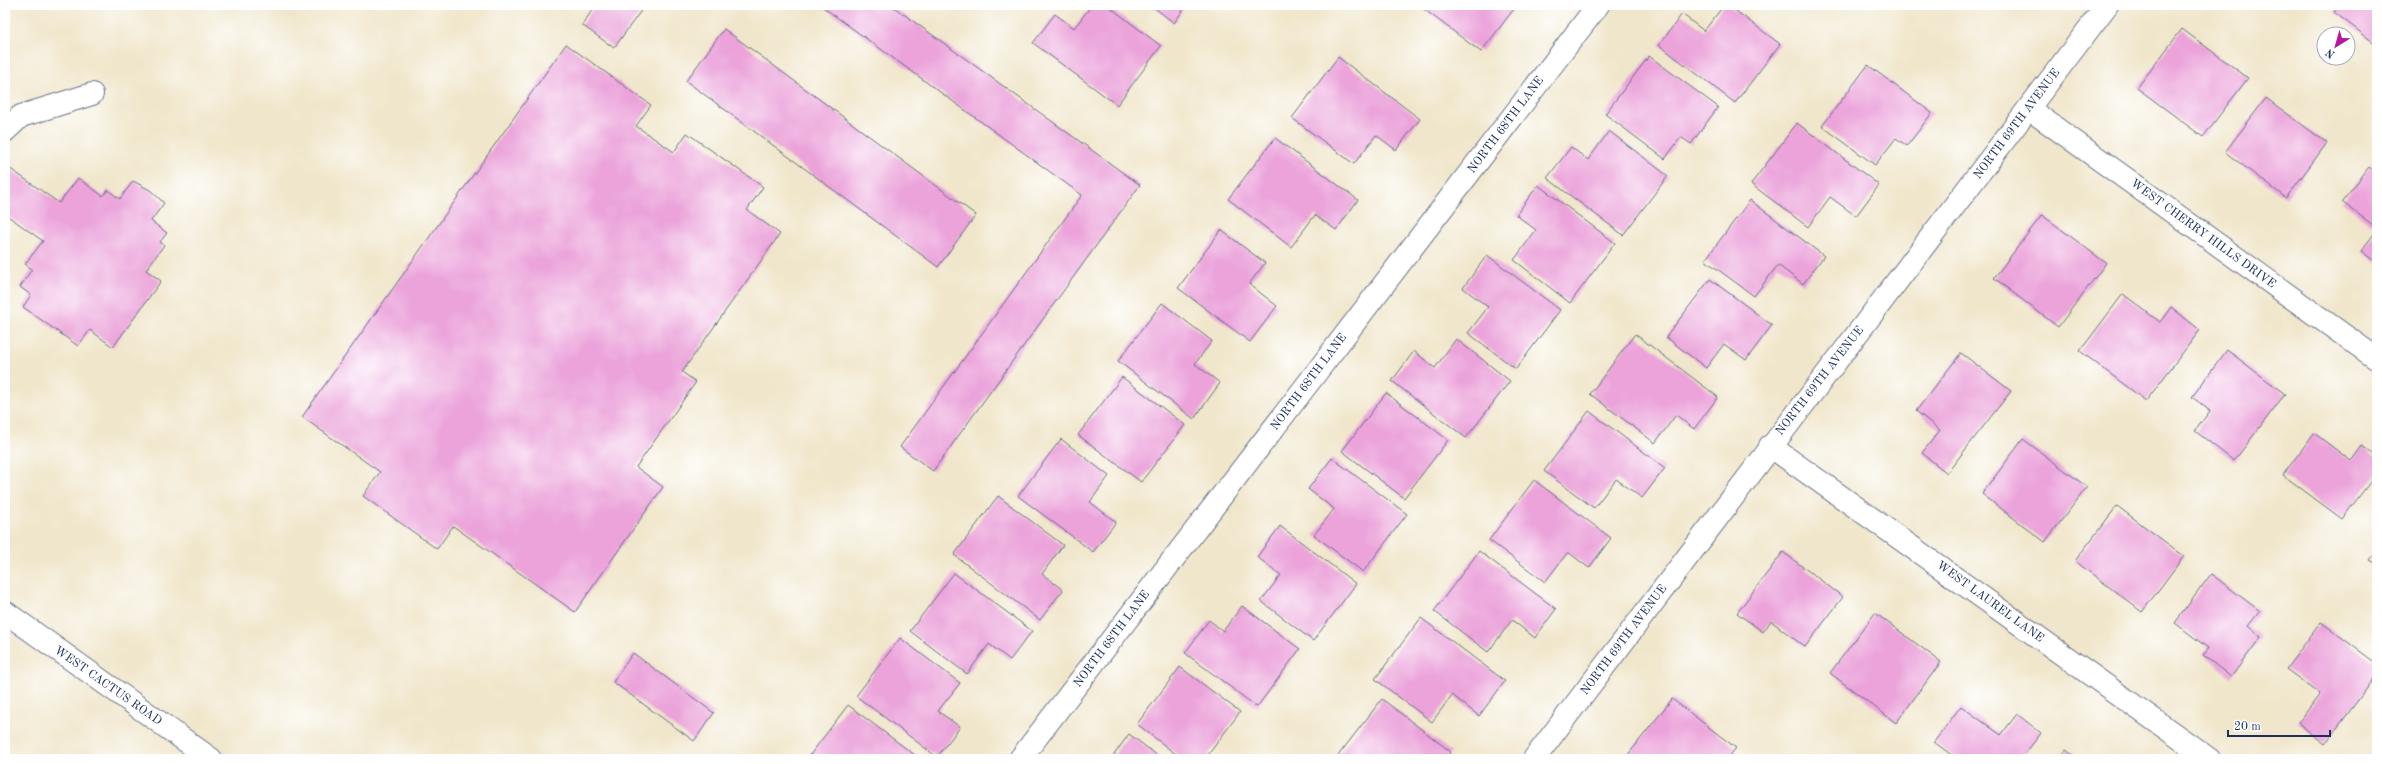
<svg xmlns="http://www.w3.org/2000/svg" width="2382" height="764" viewBox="0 0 2382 764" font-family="'Old Standard TT',serif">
<rect width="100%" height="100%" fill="#fff"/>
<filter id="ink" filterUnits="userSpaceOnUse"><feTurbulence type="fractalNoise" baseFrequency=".025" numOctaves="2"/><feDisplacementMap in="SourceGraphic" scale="8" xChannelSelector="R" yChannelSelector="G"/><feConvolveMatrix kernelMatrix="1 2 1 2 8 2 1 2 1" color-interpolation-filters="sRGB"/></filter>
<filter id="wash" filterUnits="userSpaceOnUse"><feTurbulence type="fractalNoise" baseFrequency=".012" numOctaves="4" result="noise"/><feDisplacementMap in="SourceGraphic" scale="16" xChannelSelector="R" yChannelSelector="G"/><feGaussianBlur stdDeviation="0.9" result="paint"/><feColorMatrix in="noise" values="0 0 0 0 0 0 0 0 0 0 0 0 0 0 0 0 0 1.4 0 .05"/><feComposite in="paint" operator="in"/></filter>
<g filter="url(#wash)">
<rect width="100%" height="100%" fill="#f0e6cb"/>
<g id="blocks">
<path fill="#eba3da" d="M596,5H645L614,48L582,25Z
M820,5H891L1140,185L933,471L900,447L1082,195Z
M1092,5H1107L1161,46L1117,105L1033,43L1055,14L1074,28Z
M1151,5H1187L1174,23Z
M1423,5H1517L1481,52L1421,7Z
M1724,5H1728L1780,44L1735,103L1659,45L1682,14L1704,31Z
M2340,5H2377V45L2334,12Z
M724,29L976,215L938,267L686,81Z
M2182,29L2248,78L2203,137L2137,88Z
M566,44L651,105L636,126L674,152L687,133L763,187L747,210L780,234L682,372L696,382L636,467L663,487L575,612L453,526L437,549L363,496L380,472L302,417Z
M1649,56L1718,107L1691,144L1681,137L1665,159L1605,114Z
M1338,57L1420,119L1396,150L1376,135L1354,164L1292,118Z
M1868,65L1932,113L1907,146L1896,138L1875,165L1822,126Z
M2266,98L2327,143L2286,198L2225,152Z
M1797,123L1879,185L1856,216L1830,197L1808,227L1751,184Z
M1609,131L1668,176L1623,235L1547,178L1571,147L1588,160Z
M1275,138L1358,200L1336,230L1315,215L1291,247L1228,199Z
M5,165L59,203L78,178L103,196L108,190L120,199L133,181L150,190L164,203L151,221L167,233L160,242L164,245L146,270L161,281L113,347L90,330L78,346L23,307L31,295L20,287L32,269L25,264L43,241L5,214Z
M2369,167L2377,173V228L2342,202Z
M1538,185L1615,243L1570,303L1514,260L1536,230L1516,215Z
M1750,200L1824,256L1803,284L1778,265L1754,296L1705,260Z
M2042,215L2106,263L2058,327L1994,278Z
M1221,230L1265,263L1249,284L1277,306L1250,342L1178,288Z
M2377,230V263L2361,251Z
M1487,255L1560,310L1516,369L1468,333L1488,307L1463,288Z
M1710,279L1772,325L1746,360L1724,344L1706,368L1666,337Z
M2123,294L2160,322L2171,307L2200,330L2146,401L2080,351Z
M1162,303L1212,341L1195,364L1220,383L1194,419L1118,361Z
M1635,334L1718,397L1694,429L1676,415L1655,443L1590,394Z
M1456,339L1510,381L1466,438L1392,381L1414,351L1435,368Z
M2227,350L2285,394L2234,461L2195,431L2210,411L2192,397Z
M1961,353L2011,391L1947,473L1922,453L1940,430L1916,411Z
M1122,377L1185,425L1141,482L1078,435Z
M1386,393L1448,440L1404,498L1342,451Z
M1589,411L1665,468L1642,498L1616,479L1594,508L1544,471Z
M2314,433L2351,461L2362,446L2377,457V473L2342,519L2283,475Z
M1061,439L1109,476L1090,502L1116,522L1093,552L1018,496Z
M2023,439L2087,487L2045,542L1982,494Z
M1332,458L1407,514L1363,572L1314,535L1334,509L1308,489Z
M1534,480L1611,538L1589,568L1568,552L1545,582L1489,540Z
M998,496L1063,545L1042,574L1063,590L1040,620L954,555Z
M2117,506L2184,556L2142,612L2075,561Z
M1280,526L1356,584L1313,641L1261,601L1281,575L1257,557Z
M1479,551L1556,609L1535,638L1512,620L1488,652L1434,611Z
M2377,551V564L2370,560Z
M1783,552L1843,597L1805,647L1771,621L1763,632L1737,613Z
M954,573L1032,631L1010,660L989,644L967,674L910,631Z
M2211,574L2260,611L2248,626L2261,637L2231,677L2203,655L2208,648L2175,623Z
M1242,606L1300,649L1257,707L1185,653L1209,620L1223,631Z
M1875,613L1941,662L1896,723L1830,673Z
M1421,618L1505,681L1479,716L1452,695L1432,722L1375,679Z
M2321,622L2377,664V675L2325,744L2298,723L2320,694L2286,669Z
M900,638L960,683L938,711L960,727L937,757L856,696Z
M633,653L714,713L694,741L613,682Z
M1180,667L1240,712L1205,759H1182L1137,724Z
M1382,699L1451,752L1445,759L1337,757Z
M1672,699L1736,748L1727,759H1630L1627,756Z
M848,705L920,759H807Z
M1961,706L2001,735L2017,714L2041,733L2021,759H1957L1934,742Z
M1129,734L1162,759H1111Z
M2377,749V759H2369Z
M2066,750L2078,759H2059Z"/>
</g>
</g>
<g filter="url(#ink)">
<use href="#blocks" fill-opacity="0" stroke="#666f84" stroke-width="1"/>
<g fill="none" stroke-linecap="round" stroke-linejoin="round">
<defs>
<path id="minor" d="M2029,109L2377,359
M5,131L21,116L92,94
M1770,446L2209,759
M1020,759L1598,5
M1534,759L2107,5"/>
<path id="major" d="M5,612L211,759"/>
</defs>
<use href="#minor" stroke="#666f84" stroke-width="24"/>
<use href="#major" stroke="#666f84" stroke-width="24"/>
<use href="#minor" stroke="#fff" stroke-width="22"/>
<use href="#major" stroke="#fff" stroke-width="22"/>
</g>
</g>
<g text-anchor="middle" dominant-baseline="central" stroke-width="4" stroke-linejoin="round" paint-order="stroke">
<g font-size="12" fill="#1b2f5e" stroke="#fff">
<text transform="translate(2017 124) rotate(-53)">NORTH 69TH AVENUE</text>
<text transform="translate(1506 125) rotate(-53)">NORTH 68TH LANE</text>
<text transform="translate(2203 234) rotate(36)">WEST CHERRY HILLS DRIVE</text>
<text transform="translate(1820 381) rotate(-52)">NORTH 69TH AVENUE</text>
<text transform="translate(1309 382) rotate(-53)">NORTH 68TH LANE</text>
<text transform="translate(1990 602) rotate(36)">WEST LAUREL LANE</text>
<text transform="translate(1112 639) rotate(-53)">NORTH 68TH LANE</text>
<text transform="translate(1624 640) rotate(-53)">NORTH 69TH AVENUE</text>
<text transform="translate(108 686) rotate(35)">WEST CACTUS ROAD</text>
</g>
</g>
<rect width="2382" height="764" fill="none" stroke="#fff" stroke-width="20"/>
<g transform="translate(2336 46) rotate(217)"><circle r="19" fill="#ffffff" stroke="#a4acbf"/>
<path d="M0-3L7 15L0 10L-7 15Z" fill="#b5179e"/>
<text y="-6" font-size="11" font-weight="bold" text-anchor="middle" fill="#1b2f5e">N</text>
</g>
<path d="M2228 730v6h102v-6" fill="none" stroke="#1b2f5e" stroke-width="2"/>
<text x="2234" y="730" font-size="12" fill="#1b2f5e" stroke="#ffffff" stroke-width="3" paint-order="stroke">20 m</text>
</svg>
